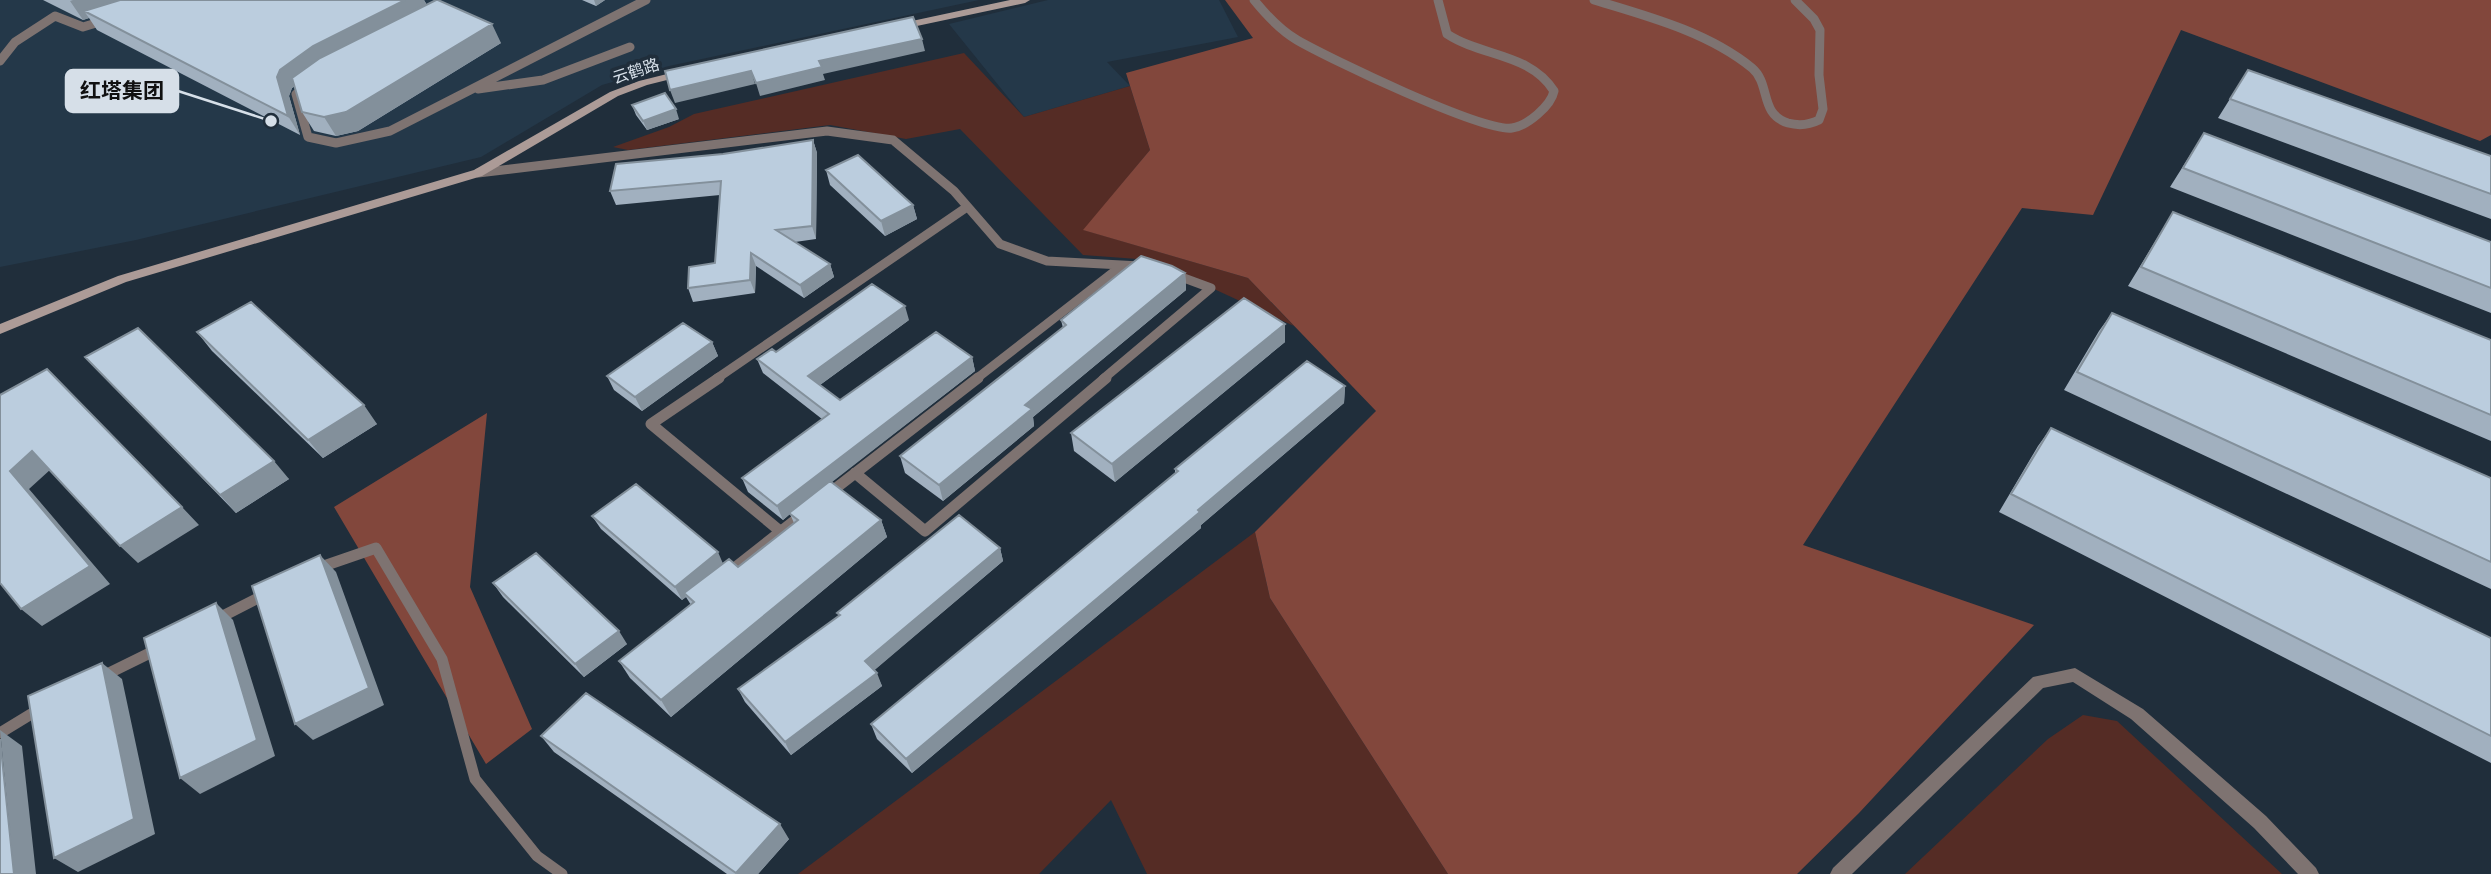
<svg xmlns="http://www.w3.org/2000/svg" width="2491" height="874" viewBox="0 0 2491 874" font-family="Helvetica,'Noto Sans SC',sans-serif">
<rect width="100%" height="100%" fill="#202e3b"/>
<path fill="#243849" d="M0,0H979L669,66L602,85L481,157L136,240L0,267Z
M1048,0H1219L1238,37L1107,62L1130,86L1024,117L949,24Z"/>
<path fill="#552c25" d="M964,53L1024,117L1130,86L1150,150L1084,230L1248,278L1294,326L1151,260L1083,255L960,129L906,139L830,125L628,150L613,147L669,127L694,114Z
M1255,532L1270,598L1448,874H1147L1111,800L1039,874H798Z
M2083,715L2117,721L2282,874H1905L2048,739Z"/>
<path fill="#82473c" d="M1225,0H2491V135L2480,141L2181,30L2093,215L2022,208L1803,545L2034,625L1859,813L1797,874H1448L1270,598L1255,532L1376,411L1248,278L1083,230L1150,150L1126,73L1253,38Z
M487,413L470,587L532,729L486,764L334,507Z"/>
<g fill="none" stroke-linecap="round" stroke-linejoin="round">
<path stroke="#7e7371" stroke-width="9" d="M1254,0C1267,16 1280,30 1297,40C1328,58 1482,132 1512,128C1527,126 1551,106 1554,91C1530,53 1482,57 1447,34L1438,0
M1594,0C1647,16 1708,32 1752,68C1771,84 1759,114 1788,123C1799,126 1809,125 1819,120L1823,109L1819,75L1820,30L1814,19L1795,0
M0,61L15,42L55,16L83,27L106,20
M308,85L296,94L308,137L336,143L390,131L646,0
M478,89L543,80L630,47
M478,173L827,131L893,140L954,191L1000,244L1047,261L1140,266
M1173,274L1211,288
M716,379L967,207
M976,379L1120,267
M1103,379L1211,288"/>
<path stroke="#7e7371" stroke-width="11" d="M719,378L651,424L780,531
M855,473L925,531L1106,378
M827,495L978,378
M315,569L376,548L442,659L475,779L537,856L562,874
M728,573L803,514
M215,620L266,594
M99,678L160,648
M0,733L41,708"/>
<path fill="#7e7371" fill-rule="evenodd" d="M2075,668L2143,709L2266,816L2316,868L2319,874H2298L2254,828L2131,719L2073,682L2043,688L1852,874H1830L1833,868L2033,677Z"/>
<path fill="#ac9b97" fill-rule="evenodd" d="M1010,0H1030L1025,3L898,30L893,27L898,24Z
M683,70L687,71V75L647,85L618,96L482,176L126,282L0,334V324L118,276L474,170L610,92L639,81Z"/>
</g>
<path fill="#a1b0bf" d="M43,0H424L427,5L501,43L358,131L336,136L314,131L302,112L295,86L292,88L289,96L300,135L97,30L89,18L83,20Z
M582,0H605L596,6Z
M2248,70L2491,156V219L2218,118Z
M632,105L679,119L647,130L636,115Z
M2204,133L2491,242V313L2170,187Z
M813,140L817,153L816,239L795,242L830,264L834,277L804,298L756,266L755,293L693,302L688,288L715,263L720,195L616,205L610,191L723,154Z
M826,170L913,205L917,219L885,236L830,185Z
M2173,212L2491,340V441L2128,286Z
M1185,273L1186,290L1033,417L1034,426L943,501L905,473L900,456L1063,328L1061,320Z
M2112,313L2491,478V589L2064,390L2099,331Z
M909,320L820,385L840,400L972,357L975,371L831,482L881,520L887,537L671,717L630,678L619,661L691,605L686,597L682,600L601,529L592,516L723,563L738,567L794,523L790,514L783,520L748,492L742,478L822,419L763,373L757,359L776,352Z
M1285,324V342L1115,482L1074,451L1071,433Z
M197,332L377,424L323,458L212,351Z
M712,342L718,356L642,411L614,390L607,376Z
M85,357L289,479L236,513Z
M1345,386L1344,403L1201,525V528L912,773L877,739L871,724L1175,474V469Z
M2051,428L2491,638V763L1999,512L2038,446Z
M1000,548L1003,561L874,670L882,686L791,755L745,702L738,689L839,616L837,613Z
M493,583L627,644L584,677L503,597Z
M541,736L789,839L758,874H727L554,752Z"/>
<path fill="#83909b" d="M73,0H145L84,11L89,18L83,20L70,1Z
M405,0H424L430,11L324,65L292,88L289,96L300,135L288,116L277,77L280,70L313,46Z
M594,0H605L596,6Z
M492,24L501,43L358,131L336,136L324,117Z
M922,39L925,51L823,74L825,80L760,96L756,83L819,61Z
M751,71L755,84L675,103L670,90Z
M676,109L679,119L647,130L643,121Z
M813,140L817,153L816,239L812,226Z
M913,205L917,219L885,236L881,221Z
M751,253L756,266L755,293L750,280Z
M830,264L834,277L804,298L800,285Z
M1185,273L1186,290L1033,417L1034,426L943,501L939,485L1025,405Z
M905,306L909,320L813,390L808,376Z
M1285,324V342L1115,482L1112,464Z
M712,342L718,356L642,411L635,397Z
M972,357L975,371L791,514L789,513L790,514L783,520L777,506Z
M1345,386L1344,403L1201,525V528L912,773L906,759Z
M364,405L377,424L323,458L308,440Z
M32,451L51,469L29,489L110,584L42,626L21,609L10,471Z
M274,461L289,479L236,513L220,495Z
M182,507L199,525L138,563L120,546Z
M881,520L887,537L671,717L661,700Z
M1000,548L1003,561L870,674L865,661Z
M718,552L724,566L684,593L686,597L682,600L675,587Z
M320,555L336,572L384,705L313,740L295,724Z
M216,603L233,620L275,756L200,794L180,778Z
M619,631L627,644L584,677L575,664Z
M102,663L122,679L155,834L78,872L54,858Z
M877,673L882,686L791,755L785,742Z
M0,730L22,746L36,874H14Z
M780,824L789,839L758,874H737L736,873Z"/>
<path fill="#bbcdde" stroke="#83909b" stroke-width="2" d="M120,0H405L313,46L280,70L277,77L288,116L84,11Z
M436,0H438L492,24L346,112L324,117L302,112L292,78L320,58Z
M913,17L922,39L819,61L822,67L756,83L751,71L670,90L665,71Z
M2248,70L2491,156V194L2230,99Z
M665,93L676,109L643,121L632,105Z
M2204,133L2491,242V288L2183,168Z
M813,140L812,226L776,230L830,264L800,285L751,253L750,280L688,288L689,267L715,263L721,181L610,191L616,164L723,154Z
M858,155L913,205L881,221L826,170Z
M2173,212L2491,340V415L2141,267Z
M1141,256L1172,266L1185,273L1025,405L1032,409L939,485L900,456L1066,325L1061,320Z
M872,284L905,306L808,376L840,400L936,332L972,357L777,506L742,478L829,414L757,359L772,349L776,352Z
M1244,298L1285,324L1112,464L1071,433Z
M251,302L364,405L308,440L197,332Z
M2112,313L2491,478V562L2077,372Z
M683,323L712,342L635,397L607,376Z
M138,328L274,461L220,495L85,357Z
M1307,361L1345,386L1198,510L1200,512L906,759L871,724L1178,471L1175,469Z
M47,369L182,507L120,546L32,451L10,471L90,566L21,609L0,583V395Z
M2051,428L2491,638V736L2011,494Z
M830,481L881,520L661,700L619,661L694,602L684,593L729,559L738,567L798,520L789,513Z
M636,484L718,552L675,587L592,516Z
M959,515L1000,548L865,661L877,673L785,742L738,689L840,615L837,613Z
M536,553L619,631L575,664L493,583Z
M320,555L369,688L295,724L252,586Z
M216,603L257,740L180,778L144,638Z
M102,663L134,819L54,858L28,696Z
M586,693L780,824L736,873L541,736Z
M0,739L14,874H0Z"/>
<g text-anchor="middle" dominant-baseline="central" stroke-width="7" stroke-linejoin="round" paint-order="stroke">
<g font-size="16" fill="#d6dfe8" stroke="#202e3b">
<text transform="translate(636 71) rotate(-18)">云鹤路</text>
</g>
</g>
<path fill="none" stroke="#d6dfe8" stroke-width="2.5" d="M271 121L178 91"/>
<circle fill="#d6dfe8" stroke="#202e3b" stroke-width="2.5" cx="271" cy="121" r="7"/>
<rect fill="#d6dfe8" stroke="#d6dfe8" stroke-width="2.5" x="66" y="70" width="112" height="42" rx="7"/>
<g font-size="21" text-anchor="middle" font-weight="bold" fill="#111">
<text x="122" y="98">红塔集团</text>
</g>
</svg>
